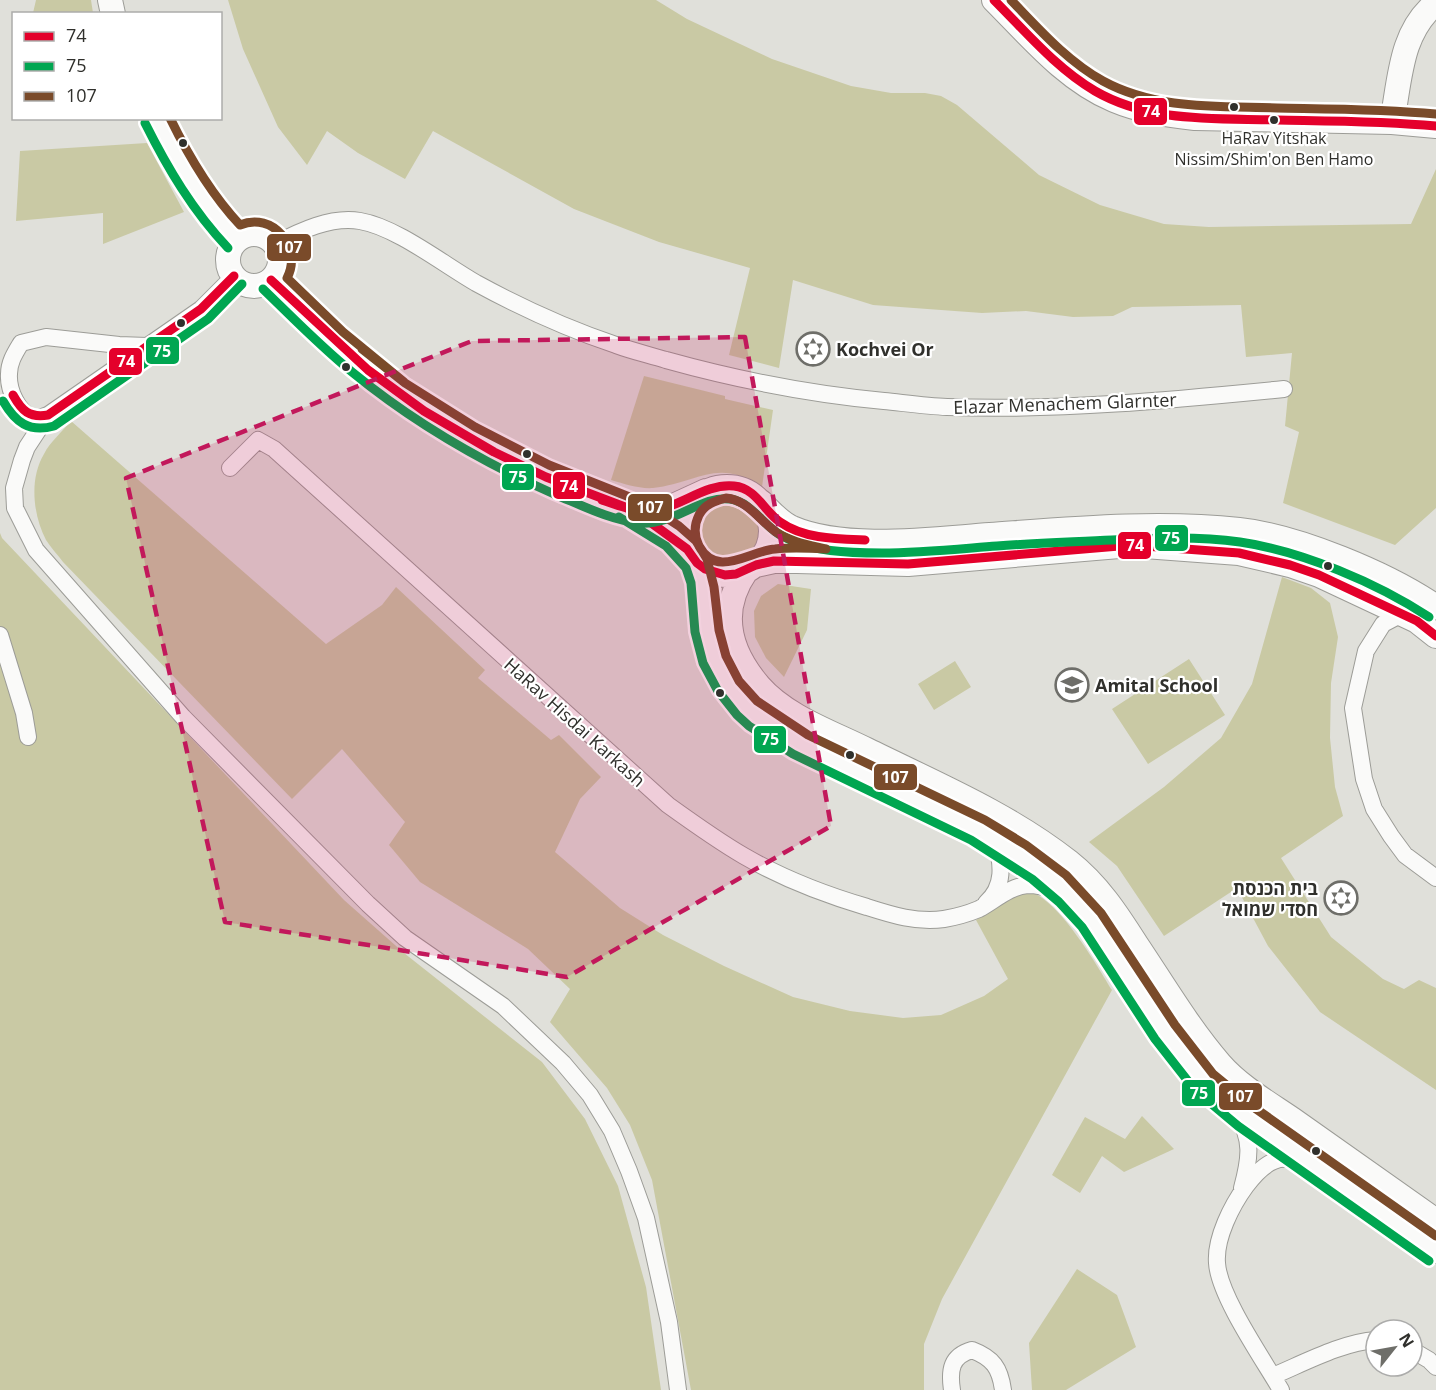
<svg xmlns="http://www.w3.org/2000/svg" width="1436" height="1390" viewBox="0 0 1436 1390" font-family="'Open Sans',Heebo,sans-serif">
<rect width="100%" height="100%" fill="#e0e0da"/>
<path fill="#c9c9a4" d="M36,0H91L93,13H33Z
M228,0H656L687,19L772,59L851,86L891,93H925L941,96L957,105L1039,175L1100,205L1164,224L1209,227L1411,224L1436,169V508L1395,545L1283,503L1299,432L1285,426L1292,353L1246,357L1241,305L1132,307L1113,316L1073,317L1026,311L982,313L873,305L793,280L779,368L729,355L750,268L659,242L574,209L433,131L405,179L358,153L327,131L307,165L278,127L243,49Z
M147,143L184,212L103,244V213L16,221L20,151Z
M644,376L725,396V399L773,410L762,487C717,457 698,483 653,488C639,489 625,484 611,480Z
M71,421L326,644L382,605L396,587L485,670L478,678L551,740L559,735L601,777L580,799L555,852L620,908L663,935L724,966L793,997L850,1011L903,1018L941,1015L984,996L1008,979L976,920C988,913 1008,896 1020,892C1050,882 1099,969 1112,990L942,1299L924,1344V1390H691L652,1180L630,1125L607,1088L550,1022L570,989L528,949L420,882L389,845L405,822L342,749L292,799L63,562C58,555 51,548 46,540C33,515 29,479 44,454C50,442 62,432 71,421Z
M691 530a36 36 0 1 1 72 0a36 36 0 1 1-72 0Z
M0,533L2,538L344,900L404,953L542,1062L585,1119L618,1186L646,1287L661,1390H0Z
M1282,577L1311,588L1330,603L1338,637L1331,683L1330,738L1335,787L1343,816L1281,858L1331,937L1383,979L1404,989L1419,980L1436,988V1090L1320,1012L1268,946L1237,888L1164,936L1117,866L1089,842L1164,787L1221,738L1252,684Z
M778,584L811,589L807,630L784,677L766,658L755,637L754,611L761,596Z
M1189,659L1225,715L1148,764L1112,709Z
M955,661L971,687L934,710L918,684Z
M1142,1116L1174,1149L1124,1172L1102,1156L1080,1193L1052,1175L1085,1117L1125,1139Z
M1077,1269L1117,1295L1136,1347L1066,1390H1032L1029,1343Z"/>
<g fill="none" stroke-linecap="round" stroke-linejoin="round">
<defs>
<path id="street" d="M275,244C300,231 331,216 360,221C396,227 443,264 476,283C520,307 568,329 616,345C632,351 650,355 666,360C738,380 809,394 884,401C904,403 926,406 947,407C1059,411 1172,400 1284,389
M234,276L201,309L48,415L27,447L22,460L14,488L15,508L36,550L183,717L368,904L405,938L503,1006L563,1063L590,1095L612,1131L629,1171L646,1218L669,1322L678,1390
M48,415C44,416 38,419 34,418C18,414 8,389 9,374C9,362 15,353 21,343L46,337L119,345L147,346
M230,468L258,440L274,449L668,805C693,823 718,841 744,856C782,878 826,895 867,907C892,915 917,923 944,919C956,917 967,914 979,909C994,901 1010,886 1028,885C1039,885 1049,888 1059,891
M1402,614L1383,624L1366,651L1353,708L1364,779L1374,809L1391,836L1405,855L1436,878
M0,635L24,713L28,737
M986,903C1005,886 1002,864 996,842
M1236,1112C1253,1140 1250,1158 1242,1188
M1412,1350L1429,1360L1436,1367
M1273,1376C1304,1363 1343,1342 1376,1340
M952,1390C949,1370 951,1356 972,1350C993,1358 1000,1368 1003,1390
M1281,1390C1263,1359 1219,1296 1217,1263C1215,1238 1232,1205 1246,1186C1255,1174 1270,1157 1287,1159C1293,1159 1299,1162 1305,1164"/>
<path id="secondary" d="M110,0L113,14
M994,0C1030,36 1066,80 1114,100C1140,111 1168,115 1195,118L1392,122L1436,126
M156,118C177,161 203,206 237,240
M1392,122C1400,80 1400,32 1436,3
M228 260a26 26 0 1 1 52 0a26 26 0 1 1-52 0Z
M271,280L368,370L424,411L494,452L591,496L642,511L669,508L706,491
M683 531a44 44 0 1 1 88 0a44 44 0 1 1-88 0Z
M761,502C771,512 779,522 792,528C845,551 933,539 990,535C1072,529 1157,521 1239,530C1297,536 1388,574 1436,607
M632,511L664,530L687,549
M697,563C708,601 701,643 722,677C751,723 800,744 846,767C931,808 1031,844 1092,920L1165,1032L1204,1082L1245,1116L1436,1251
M756,565L774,561H797L908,564L1131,545L1239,553L1290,565L1319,575L1417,621L1436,636
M746,571C718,611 729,651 759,686C786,717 831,732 867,750C936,784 1008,814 1069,862C1098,885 1117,914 1136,944C1163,984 1188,1027 1220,1064C1240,1087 1270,1104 1296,1122C1342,1155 1389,1188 1436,1221"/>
</defs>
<use href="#street" stroke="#9c9c97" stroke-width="18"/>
<use href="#secondary" stroke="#9c9c97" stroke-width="26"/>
<use href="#street" stroke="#fafaf9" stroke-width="16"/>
<use href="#secondary" stroke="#fafaf9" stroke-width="24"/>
<defs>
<path id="bus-1" d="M994,0C1026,32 1056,68 1095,91C1150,123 1216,118 1277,120C1330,121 1383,121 1436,126
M271,280L368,370L424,411L494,452L546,477L625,507L650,522L687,549L697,563L705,569L725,575L736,574L756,565L774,561L908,564L1131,545L1239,553L1290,565L1319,575L1417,621L1436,636
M13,395C22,411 29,418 48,415L201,309L234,276
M602,500C619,506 637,513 656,510C682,506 706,483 734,486C756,488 764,511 780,522C804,539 837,539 865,540"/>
<path id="bus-2" d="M145,123C168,169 193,211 228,248
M263,289C292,317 320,346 352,372C413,422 482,462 554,494C581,505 610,520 639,523C674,526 701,495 730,499C752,502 763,526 782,536C811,552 849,553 882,553C920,553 958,549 997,546C1035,543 1074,542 1112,540C1155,538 1198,536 1240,542C1302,551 1377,583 1429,617
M3,401C15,422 29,433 54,426L208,319L242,284
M619,517L666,546L686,568L691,583L695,632L703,663L718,691L737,715L749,726L793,754L971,840L1032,879L1059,902L1082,927L1155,1039L1195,1090L1238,1126L1429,1261"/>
<path id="bus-3" d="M1011,0C1039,29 1067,61 1103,81C1156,110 1218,106 1277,108C1330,109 1383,109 1436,114
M170,118C189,157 211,194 240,225C273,211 303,248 287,278L343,332L404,382
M362,349L405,383L475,427L549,465L642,502L679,526L696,541L707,559L714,587L719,630L726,656L739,681L757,701L808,735L985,820L1026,845L1066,875L1101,913L1175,1025L1213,1074L1252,1106L1436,1236
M726,498C748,500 759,520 776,532C791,542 809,545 826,549C809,548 792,547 775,549C749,551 717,579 699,546C694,536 694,525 699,515C705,504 715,501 726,498Z"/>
</defs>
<use href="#bus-1" stroke="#fff" stroke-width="14"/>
<use href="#bus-2" stroke="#fff" stroke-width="14"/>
<use href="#bus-3" stroke="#fff" stroke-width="14"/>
<use href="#bus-1" stroke="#e4002b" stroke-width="9"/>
<use href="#bus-2" stroke="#00a651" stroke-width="9"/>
<use href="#bus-3" stroke="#7a4b2a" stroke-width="9"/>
</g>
<path fill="#c2185b" fill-opacity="0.2" stroke="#c2185b" stroke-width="4.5" stroke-dasharray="12 8" stroke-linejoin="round" d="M745,337L831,826L567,977L225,922L126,478L472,341Z"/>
<defs>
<symbol id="synagogue-ring" viewBox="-11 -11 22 22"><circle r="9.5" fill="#fff" stroke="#6e6e69" stroke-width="1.5"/><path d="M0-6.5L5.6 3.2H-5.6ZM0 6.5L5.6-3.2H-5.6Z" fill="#6e6e69"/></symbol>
<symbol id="school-ring" viewBox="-11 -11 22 22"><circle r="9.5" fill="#fff" stroke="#6e6e69" stroke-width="1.5"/><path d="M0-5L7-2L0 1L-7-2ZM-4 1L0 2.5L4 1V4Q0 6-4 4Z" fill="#6e6e69"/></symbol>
</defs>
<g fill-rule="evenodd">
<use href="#synagogue-ring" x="794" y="330" width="38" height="38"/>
<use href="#school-ring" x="1053" y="666" width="38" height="38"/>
<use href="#synagogue-ring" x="1322" y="879" width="38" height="38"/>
</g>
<g fill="#30302c" stroke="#fff" stroke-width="2">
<circle cx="1234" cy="107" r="5"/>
<circle cx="1274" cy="120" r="5"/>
<circle cx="183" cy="143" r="5"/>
<circle cx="181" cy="323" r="5"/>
<circle cx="346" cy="367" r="5"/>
<circle cx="527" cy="454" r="5"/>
<circle cx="1328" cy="566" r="5"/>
<circle cx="720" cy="693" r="5"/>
<circle cx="850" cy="755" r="5"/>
<circle cx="1316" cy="1151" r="5"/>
</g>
<g text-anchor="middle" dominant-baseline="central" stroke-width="4.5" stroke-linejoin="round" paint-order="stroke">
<g font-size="16" fill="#30302c" stroke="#fff">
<text x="1274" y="138">HaRav Yitshak<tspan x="1274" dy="21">Nissim/Shim'on Ben Hamo</tspan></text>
</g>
<g font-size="18" font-weight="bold" fill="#30302c" stroke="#fff" text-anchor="start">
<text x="836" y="349">Kochvei Or</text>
<text x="1095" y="685">Amital School</text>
<text x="1318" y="888" text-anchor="end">בית הכנסת<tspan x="1318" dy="21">חסדי שמואל</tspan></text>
</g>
<g font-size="18" fill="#30302c" stroke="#fff">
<text transform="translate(1065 403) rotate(-2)">Elazar Menachem Glarnter</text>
<text transform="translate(575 722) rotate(42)">HaRav Hisdai Karkash</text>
</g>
</g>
<g stroke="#fff" stroke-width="2">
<rect x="1133" y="97" width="35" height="29" rx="6" fill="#e4002b"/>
<rect x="266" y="233" width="46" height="29" rx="6" fill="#7a4b2a"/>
<rect x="145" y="336" width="35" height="29" rx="6" fill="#00a651"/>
<rect x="108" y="347" width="35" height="29" rx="6" fill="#e4002b"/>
<rect x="501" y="463" width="34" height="28" rx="6" fill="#00a651"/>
<rect x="552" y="471" width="34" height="29" rx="6" fill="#e4002b"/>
<rect x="627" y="493" width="46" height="29" rx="6" fill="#7a4b2a"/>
<rect x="1154" y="524" width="35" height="28" rx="6" fill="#00a651"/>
<rect x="1117" y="531" width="35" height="29" rx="6" fill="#e4002b"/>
<rect x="753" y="725" width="34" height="29" rx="6" fill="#00a651"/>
<rect x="873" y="763" width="45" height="28" rx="6" fill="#7a4b2a"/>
<rect x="1181" y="1079" width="35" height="28" rx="6" fill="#00a651"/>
<rect x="1218" y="1082" width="45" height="29" rx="6" fill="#7a4b2a"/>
</g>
<g font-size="16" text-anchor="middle" font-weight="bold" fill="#fff">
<text x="1151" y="117">74</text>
<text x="289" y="253">107</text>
<text x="162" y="357">75</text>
<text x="126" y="367">74</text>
<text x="518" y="483">75</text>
<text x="569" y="492">74</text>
<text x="650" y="513">107</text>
<text x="1171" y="544">75</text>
<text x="1135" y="551">74</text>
<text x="770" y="745">75</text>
<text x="895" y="783">107</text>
<text x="1199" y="1099">75</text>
<text x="1240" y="1102">107</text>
</g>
<rect x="12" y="12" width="210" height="108" fill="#ffffff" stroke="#acacab" stroke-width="1.5"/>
<rect x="24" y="32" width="30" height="9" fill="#e4002b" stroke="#acacab" stroke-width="1.5"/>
<text x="66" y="42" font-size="18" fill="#30302c">74</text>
<rect x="24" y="62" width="30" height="9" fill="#00a651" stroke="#acacab" stroke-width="1.5"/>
<text x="66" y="72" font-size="18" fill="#30302c">75</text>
<rect x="24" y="92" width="30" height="9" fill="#7a4b2a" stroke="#acacab" stroke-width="1.5"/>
<text x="66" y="102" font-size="18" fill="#30302c">107</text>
<g transform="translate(1394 1348) rotate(59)"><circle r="28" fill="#ffffff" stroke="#acacab" stroke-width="1.5"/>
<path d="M0-4.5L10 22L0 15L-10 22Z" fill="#6e6e69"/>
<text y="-9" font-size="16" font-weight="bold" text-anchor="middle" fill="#30302c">N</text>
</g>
</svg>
